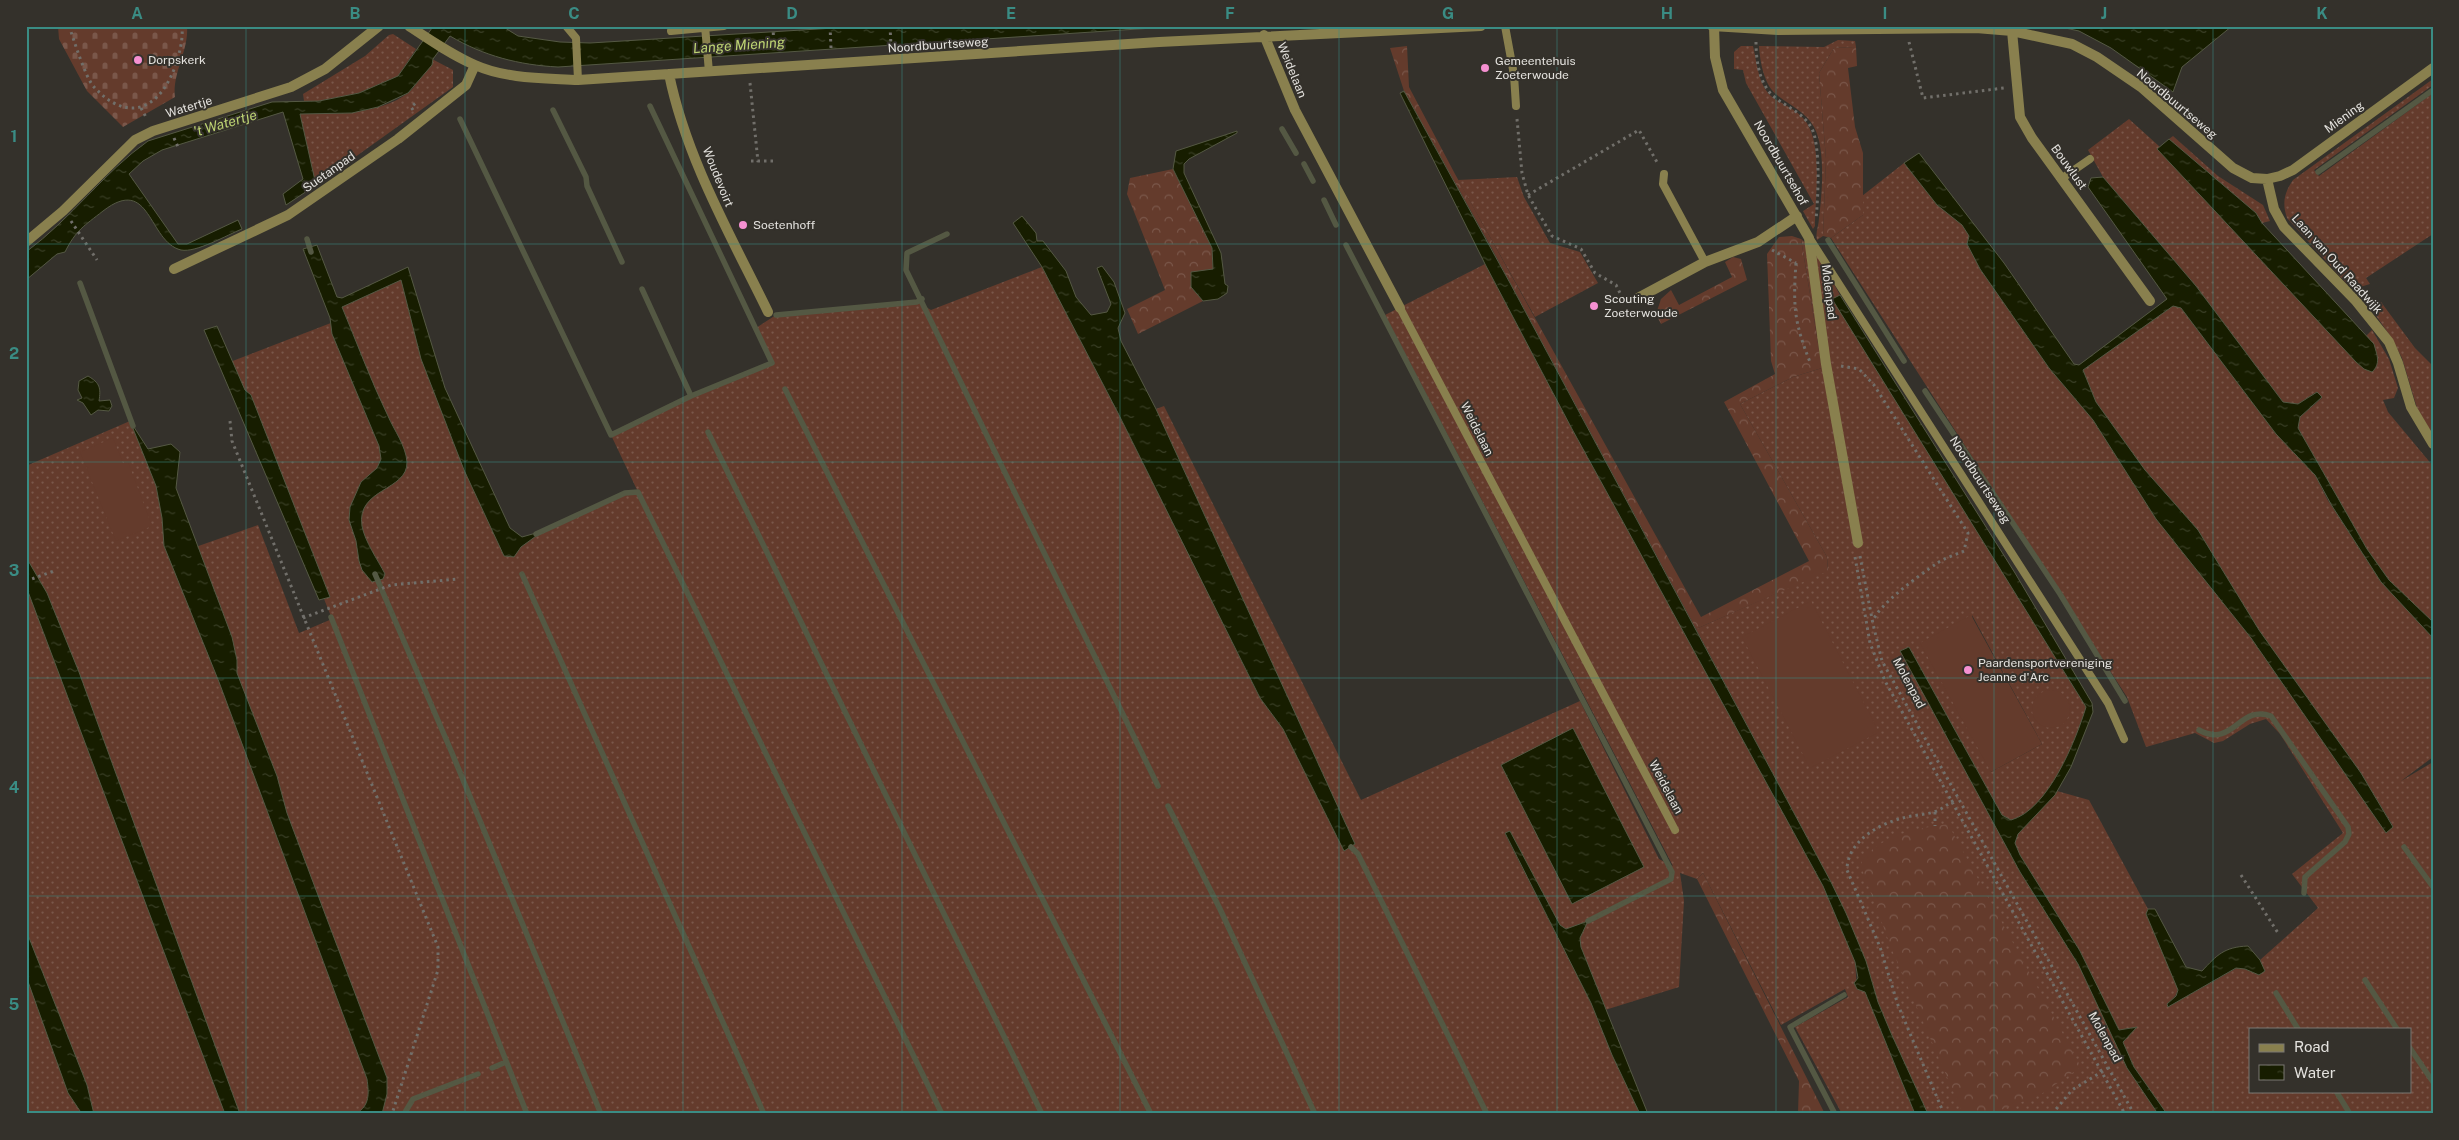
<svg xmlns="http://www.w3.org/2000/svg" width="2459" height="1140" viewBox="0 0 2459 1140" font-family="'Public Sans',sans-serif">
<defs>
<pattern id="grass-dots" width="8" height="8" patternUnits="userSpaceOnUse" patternTransform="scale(1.25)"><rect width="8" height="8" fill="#643b2c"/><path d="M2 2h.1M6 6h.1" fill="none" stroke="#7a574a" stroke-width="1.8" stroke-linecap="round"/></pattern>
<pattern id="forest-crowns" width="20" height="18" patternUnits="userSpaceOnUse" patternTransform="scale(1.25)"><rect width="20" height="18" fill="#643b2c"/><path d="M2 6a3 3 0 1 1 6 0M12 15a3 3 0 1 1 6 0" fill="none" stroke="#7a574a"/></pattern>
<pattern id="cemetery-stones" width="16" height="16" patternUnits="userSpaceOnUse" patternTransform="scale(1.25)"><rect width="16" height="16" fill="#643b2c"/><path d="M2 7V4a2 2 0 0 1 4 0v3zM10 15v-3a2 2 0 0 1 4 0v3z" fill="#7a574a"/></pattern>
<pattern id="water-ripples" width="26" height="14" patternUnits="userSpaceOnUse" patternTransform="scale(1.25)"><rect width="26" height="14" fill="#171d00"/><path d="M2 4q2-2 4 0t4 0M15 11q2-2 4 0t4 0" fill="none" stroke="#393e25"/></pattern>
</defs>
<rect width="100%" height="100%" fill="#34312b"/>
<path fill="url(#grass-dots)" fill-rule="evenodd" d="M393,34L416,49L398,76L359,93L319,101H304L303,94L365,56L389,35Z
M1838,40L1855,41L1856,47L1834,48L1819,73L1826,159L1823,236L1817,240C1815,233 1819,225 1819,218C1822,194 1826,149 1814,127C1805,111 1790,106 1777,95C1764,85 1760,62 1759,46L1824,47Z
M1741,46H1753C1757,62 1758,84 1771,96C1781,104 1794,108 1803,118C1824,141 1815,196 1815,226L1813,229L1803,211L1814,204L1746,83L1743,70L1734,69V52Z
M432,59L453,70V87L316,185L299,114C333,113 379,115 408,93C417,86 425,69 432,59Z
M2433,79V85L2314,170L2319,176L2433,93V234L2366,278L2370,284L2360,287L2348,285L2287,218C2282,203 2284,193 2293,180Z
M2129,119L2160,147L2157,149L2374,344L2366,336L2372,330L2389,359L2398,388L2394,398L2383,400L2388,412L2433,466V622L2389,580L2367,549L2298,428L2300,417L2322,398L2316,392L2298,404L2283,402L2196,286L2103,177L2088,150Z
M2173,136L2218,176L2263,205L2270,221L2262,223L2256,213L2169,139Z
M1904,163L1937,205L1962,225L1969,236L1967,244L1980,269L2049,368L2093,420L2156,519L2251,638L2386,833L2393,826L2361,773L2259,631L2198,530L2145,470L2096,402L2083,370L2173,305L2181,308L2276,434L2315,475L2327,499L2381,582L2433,638V757L2401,781L2433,762V1114H2167L2134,1067L2123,1042L2136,1027L2119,1030L2080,951L2020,855L2015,843L2018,834L2057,791L2089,800L2148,909L2146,914L2177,981C2179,993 2176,996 2167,1004L2168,1007L2237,968L2245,969L2259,975L2264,971L2260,960L2318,908L2292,874L2343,833L2280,734L2266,719L2250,724L2223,741L2214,743L2195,733L2146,747L2127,697L1831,238L1863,215L1862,196ZM2250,1029H2410V1091H2250Z
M1517,177L1524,197L1550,243L1580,252L1598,283L1535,317L1458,180Z
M1801,239L1815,250L1840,295L1833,299L2086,707C2075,742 2050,809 2011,820L2002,815L1909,647L1900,651L2020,872L2078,964L2127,1068L2158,1114H1928L1891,1033L1878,1002L1866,961L1831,882L1696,629L1828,570L1827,557L1740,404L1793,377L1822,368ZM1972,615L2042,744L1991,772Z
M1485,264L1572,429L1823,886L1855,962L1857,989L1865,992L1915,1114H1842L1795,1027L1848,997L1845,989L1781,1025L1703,873L1697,879L1680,873L1684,901L1679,987L1605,1010L1581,947L1580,938L1587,922L1566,929L1560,925L1509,831L1505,834L1591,1003L1612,1055L1640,1114H26V466L130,421L187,550L258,525L299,633L332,619L230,362L336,321L333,305L404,274L424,351L510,546L625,493L638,492L611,435L691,396L772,363L756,328L776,315L917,302L931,310L1042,267L1118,413L1260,698L1283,729L1355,844L1156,409L1164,406L1361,800L1580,701L1659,859L1673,866L1385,315Z
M2381,302L2415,348L2433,366V435L2417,408L2402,358L2391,337L2372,310Z"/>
<path fill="url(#forest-crowns)" d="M1407,46L1409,87L1455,174L1701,617L1809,561L1724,402L1775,374L1771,361L1767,254L1779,237L1792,236L1801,239L1822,368L1793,377L1740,404L1827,557L1828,571L1696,629L1491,247L1404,91L1390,48Z
M1856,47L1857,66L1848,68L1855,127L1863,153V215L1831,238L1823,236L1826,159L1819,73L1834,48Z
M1173,169L1212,248L1213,269L1191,287L1203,301L1138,334L1127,309L1165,290L1127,194L1130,178Z
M1733,257L1741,259L1747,280L1661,324L1656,314L1661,299L1671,290L1679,305L1732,277L1725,262Z
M1948,824L2081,1067L2040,1095L1990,1114H1963L1892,950L1862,869V859C1886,834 1914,829 1948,824Z
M1703,873L1825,1114H1798L1799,1081L1697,879Z"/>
<path fill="url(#cemetery-stones)" d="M58,26H187C189,51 172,73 175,97L123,127L87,91L59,39Z"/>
<path fill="#643b2c" d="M113,438L123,463L128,462L152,526L116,541L80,452Z
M1811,601L1879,732L1810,768L1742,637Z
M1971,615L2042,744L1991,772L1920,643Z
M2032 709a19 19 0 1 1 38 0a19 19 0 1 1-38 0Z"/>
<path fill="url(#water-ripples)" stroke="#545843" d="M430,26H502L518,36L560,42L590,43L867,26H1184L558,67C519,65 484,56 450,36L433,59L432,65L408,93L378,107L352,113L300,114L316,185L286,205L283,194L303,179L283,112L162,150L143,161L129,174L178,244H187L238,220L242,229C227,235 196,253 181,250C148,242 151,174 103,211C84,226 76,230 65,252L57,254L26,280V252C71,219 104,172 148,141L272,102L319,101L359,93L398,76L432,28Z
M2056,26H2232L2182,67L2173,92L2111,48L2079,31Z
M1404,91L1510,283L1831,882L1846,913L1866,961L1878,1002L1891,1033L1928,1114H1915L1865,992L1857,989L1854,983L1858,978L1855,962L1823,886L1572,429L1485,264L1400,93Z
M1237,131V133L1189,159L1184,164V173L1221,253L1225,284L1228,286L1227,293L1218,299L1203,301L1191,287V272L1213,269L1212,248L1173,169L1176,151Z
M2169,139L2256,213L2262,223L2374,344C2377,355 2381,364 2372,372L2364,369L2356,362L2157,149Z
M1919,153L2004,263L2074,364L2079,365L2167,299L2088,187L2091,178L2103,177L2196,286L2283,402L2298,404L2317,392L2322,397L2300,417L2298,428L2367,549L2389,580L2433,622V638L2381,582L2332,506L2315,475L2276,434L2181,308L2173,306L2083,370L2096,402L2145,470L2198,530L2259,630L2361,773L2393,827L2386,833L2251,638L2156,519L2093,420L2049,368L1980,269L1967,244L1969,236L1962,225L1937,205L1904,163Z
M1022,216L1036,233L1037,241H1043L1066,271L1076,297L1091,315L1107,312L1111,304L1097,268L1102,266L1114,282L1125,313L1118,328L1121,341L1156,409L1355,844L1344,851L1283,729L1260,698L1118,413L1042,267L1013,223Z
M317,245L337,297L342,298L408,267L445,388L510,528L522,537L543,531L521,547L514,557L504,556L464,470L421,359L401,280L342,307C357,343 371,381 388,416C394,430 406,446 407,462C408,491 356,488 362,526C365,542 378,560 385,574L383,579L372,582L362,570L359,561L356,541L349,520L350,507L361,482L377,468L381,459L379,446L332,334L330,318L303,249Z
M1840,295L2015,573L2092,703L2093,712L2071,767L2055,795L2018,834L2015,843L2020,855L2080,951L2119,1030L2137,1027L2123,1042L2134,1067L2167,1114H2158L2127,1068L2078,964L2020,872L1900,651L1909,647L2002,815L2011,820C2048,810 2076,740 2086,707L1832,299Z
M217,326L245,390L251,395L330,597L319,600L204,330Z
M88,376C100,383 101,388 99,401L110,400L112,406L109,411L98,410L91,415L83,403L77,400L82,398L78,390L79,381Z
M130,421L148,449L171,444L180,452L176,488L232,637L237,660V673L277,776L287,813L387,1078V1094L382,1114H356C370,1105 369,1094 367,1079L219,682L164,546L162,518L156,486Z
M26,557L47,593L79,672L240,1114H225L27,589Z
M1573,728L1644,867L1572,904L1501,765Z
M1510,831L1560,925L1566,929L1588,921L1580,938L1581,947L1648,1114H1640L1612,1055L1591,1003L1505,833Z
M2148,909H2155L2186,967L2202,971C2217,955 2224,947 2248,946L2260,960L2265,971L2259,975L2245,969L2236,968L2168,1007L2167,1004L2176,996L2178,990L2146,914Z
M26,930L87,1085L94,1114H82L68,1093L26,976Z"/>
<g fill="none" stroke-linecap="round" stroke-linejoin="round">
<path stroke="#545843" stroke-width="5.5" d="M553,110L586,177L587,186L622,262
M460,119L611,435L691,396L772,363L650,106
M1282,129L1296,153
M1304,164L1313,181
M2318,172L2433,90
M1324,200L1336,225
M947,234L907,253L906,270L1158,786
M307,239L311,252
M1828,240L1904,361
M1346,245L1672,872L1671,879L1588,921
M80,283L133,426
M642,289L691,396
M776,315L917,302L922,299
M785,389L1151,1114
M1925,391L2060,594L2125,701
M708,432L1042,1114
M536,534L625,493L638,492L942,1114
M375,574L452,753L601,1114
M522,574L764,1114
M331,617L527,1114
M2199,730C2233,749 2239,704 2271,716L2348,827L2349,834L2345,842L2305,877L2304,893
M1168,806L1220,909L1315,1114
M1351,847L1358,854L1487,1114
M2404,847L2433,887
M2365,980L2397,1029
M2276,993L2298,1029
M2410,1048L2433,1082
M492,1068L506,1062
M2336,1091L2350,1114
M404,1114L413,1099L478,1074
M1835,1114L1790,1027L1844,995"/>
<path stroke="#716f6a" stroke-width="3" stroke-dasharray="2.5 4" stroke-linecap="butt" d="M69,26C74,40 85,77 94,87C129,125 161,108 176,64C180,51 183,40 182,26
M773,26L774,52
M830,26L831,48
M890,26L891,46
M1756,42C1756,60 1759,83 1773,96C1786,107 1802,112 1811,127C1821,143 1818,200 1816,219
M1909,42L1923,98L2004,88
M750,83L758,162
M141,108L147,119
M413,110L411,107L418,101
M243,116L246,125
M1517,119L1522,173L1528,195L1552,236L1581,249L1595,273L1616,285L1623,299
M174,138L178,147
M751,161H776
M1528,195L1639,130L1658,164
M71,221L97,260
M1772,250L1796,263
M1796,263C1793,306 1794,322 1810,362
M1841,366L1859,369L1874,385L1968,533L1964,551C1955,555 1944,558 1936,564C1921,574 1878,605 1873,621
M230,421L232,441L438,947V970L392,1114
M1860,556L1873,624L1882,661L2134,1114
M1855,557L1870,643L1885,681L2125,1114
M26,581L54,571
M303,618L391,585L458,579
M1935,812V826
M2241,875L2278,933
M1944,1114L1898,1005L1880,947L1847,870C1847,842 1878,824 1903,818C1913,815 1924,815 1934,812C1943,809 1949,803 1957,798
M2052,1114L2072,1090L2108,1068"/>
<path stroke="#89804e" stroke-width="8" d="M566,26L576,38L578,80
M705,26L709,72
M1505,26L1514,75L1516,106
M671,31L724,26
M1664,174L1663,184L1705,262
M2061,179L2090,159
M1810,239L2108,703L2124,739
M1400,308L1675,830"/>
<path stroke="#89804e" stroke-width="10" d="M409,26C430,40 452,55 475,65C506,79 544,78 578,80L1159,42L1481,26
M1712,26L1778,30L1976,28L2012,31L2072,44L2097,57L2141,87L2233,168L2252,178L2267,179L2280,176L2293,170L2433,68
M1714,26L1715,57L1723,90L1809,238L1826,364L1858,543
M2012,31L2020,117L2032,138L2150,301
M1264,35L1295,110L1400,308
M669,74C686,158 731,236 768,312
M2267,179L2274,209L2284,227L2356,301L2389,342L2398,363L2411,407L2433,444
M26,242L63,211L135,140L153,131L291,87L325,69L379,26
M174,269L288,215L398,139L466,85L475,65
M1638,298L1705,262L1758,242L1797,216"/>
</g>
<path fill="none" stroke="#3a8c84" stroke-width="1" stroke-opacity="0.55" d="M246,26V1114M465,26V1114M683,26V1114M902,26V1114M1120,26V1114M1339,26V1114M1557,26V1114M1776,26V1114M1994,26V1114M2213,26V1114M26,244H2433M26,462H2433M26,678H2433M26,896H2433"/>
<g fill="#f590d1" stroke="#34312b" stroke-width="2">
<circle cx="138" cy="60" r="5"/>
<circle cx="1485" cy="68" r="5"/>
<circle cx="743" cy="225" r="5"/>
<circle cx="1594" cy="306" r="5"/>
<circle cx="1968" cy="670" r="5"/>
</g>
<g text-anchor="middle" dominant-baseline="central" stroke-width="4" stroke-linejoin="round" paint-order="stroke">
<g font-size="12" fill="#e4e2de" stroke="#34312b">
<text transform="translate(938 45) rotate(-4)">Noordbuurtseweg</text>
<text transform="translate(1292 70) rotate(68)">Weidelaan</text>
<text transform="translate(2177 104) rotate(40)">Noordbuurtseweg</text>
<text transform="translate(189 107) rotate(-17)">Watertje</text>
<text transform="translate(2344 117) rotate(-36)">Miening</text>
<text transform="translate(1781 163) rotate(60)">Noordbuurtsehof</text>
<text transform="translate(2069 167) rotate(54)">Bouwlust</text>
<text transform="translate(329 172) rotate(-35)">Suetanpad</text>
<text transform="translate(718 177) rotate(68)">Woudevoirt</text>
<text transform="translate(2337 264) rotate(48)">Laan van Oud Raadwijk</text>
<text transform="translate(1829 292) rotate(83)">Molenpad</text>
<text transform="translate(1477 429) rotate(63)">Weidelaan</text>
<text transform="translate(1980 480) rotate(57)">Noordbuurtseweg</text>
<text transform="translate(1909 683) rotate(62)">Molenpad</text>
<text transform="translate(1666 787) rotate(62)">Weidelaan</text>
<text transform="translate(2105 1037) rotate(61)">Molenpad</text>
</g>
<g font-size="12" fill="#e4e2de" stroke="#34312b" text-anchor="start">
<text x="148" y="60">Dorpskerk</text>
<text x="1495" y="61">Gemeentehuis<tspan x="1495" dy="14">Zoeterwoude</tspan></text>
<text x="753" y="225">Soetenhoff</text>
<text x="1604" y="299">Scouting<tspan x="1604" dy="14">Zoeterwoude</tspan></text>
<text x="1978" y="663">Paardensportvereniging<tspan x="1978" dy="14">Jeanne d'Arc</tspan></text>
</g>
<g font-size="14" font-style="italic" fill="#bed473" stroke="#34312b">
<text transform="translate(739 45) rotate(-4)">Lange Miening</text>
<text transform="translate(225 123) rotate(-16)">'t Watertje</text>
</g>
</g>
<rect width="2459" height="1140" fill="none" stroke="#34312b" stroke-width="55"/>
<rect x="2249" y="1028" width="162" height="65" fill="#34312b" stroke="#7a7873"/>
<rect x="2259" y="1044" width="25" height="8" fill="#89804e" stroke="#7a7873"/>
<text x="2294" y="1052" font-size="15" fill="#e4e2de">Road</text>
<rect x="2259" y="1065" width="25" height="15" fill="url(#water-ripples)" stroke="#7a7873"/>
<text x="2294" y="1078" font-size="15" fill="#e4e2de">Water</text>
<rect x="28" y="28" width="2404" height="1084" fill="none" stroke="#3a8c84" stroke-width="2"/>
<g font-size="16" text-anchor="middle" font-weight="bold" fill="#3a8c84">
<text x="137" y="19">A</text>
<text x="355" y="19">B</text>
<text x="574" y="19">C</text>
<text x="792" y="19">D</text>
<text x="1011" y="19">E</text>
<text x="1230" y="19">F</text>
<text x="1448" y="19">G</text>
<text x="1667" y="19">H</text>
<text x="1885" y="19">I</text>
<text x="2104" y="19">J</text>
<text x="2322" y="19">K</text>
<text x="14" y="142">1</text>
<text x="14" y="359">2</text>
<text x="14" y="576">3</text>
<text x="14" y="793">4</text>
<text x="14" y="1010">5</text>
</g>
</svg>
